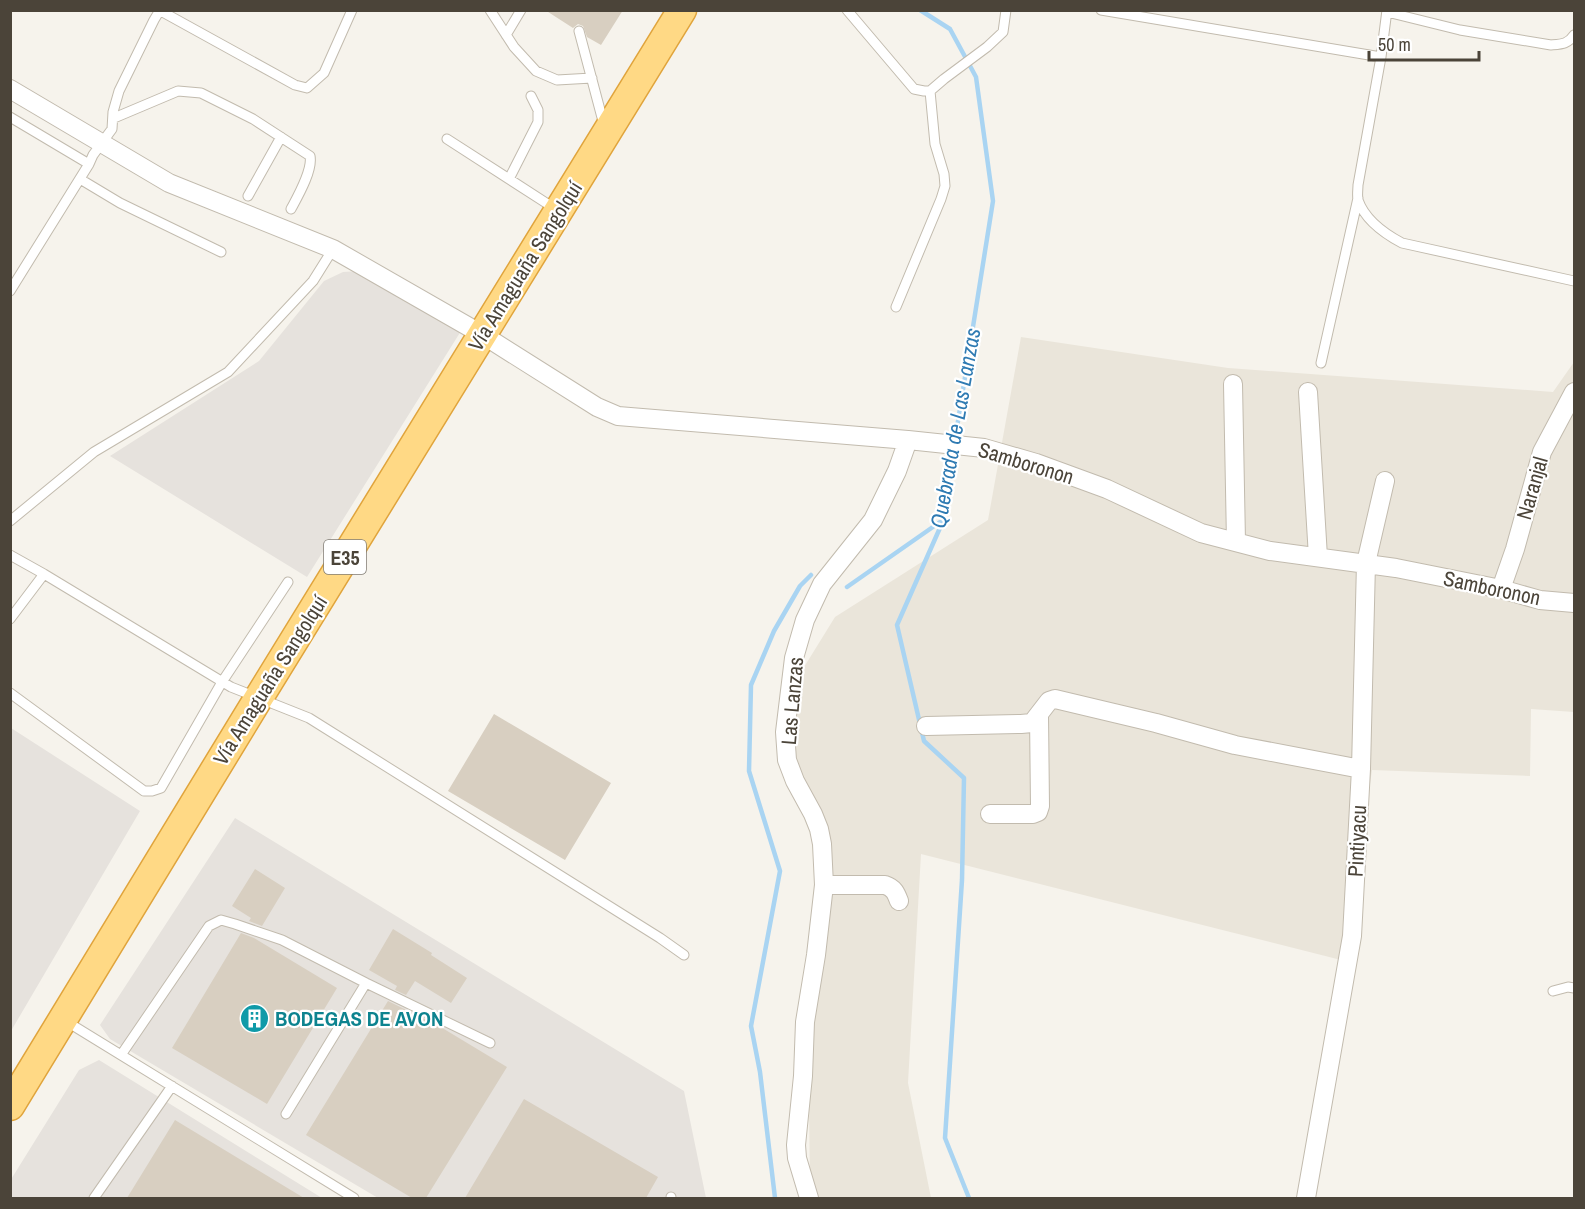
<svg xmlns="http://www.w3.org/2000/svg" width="1585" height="1209" viewBox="0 0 1585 1209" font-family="'Archivo Narrow',sans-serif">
<rect width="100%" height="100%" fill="#f6f3ec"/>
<path fill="#eae5da" d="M1021,337L1228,368L1553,392L1574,362V712L1531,709L1530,776L1372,770L1345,961L921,854L908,1083L931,1198H811L810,1186L808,1021L829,863L784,762L793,685L835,617L988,520Z"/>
<path fill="#e6e2dd" d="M359,271L461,331L307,577L110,456L259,361L324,281L343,272Z
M11,728L140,811L11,1031Z
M235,818L684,1091L706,1198H378L110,1039L100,1025Z
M99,1060L322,1198H11L10,1181L79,1070Z"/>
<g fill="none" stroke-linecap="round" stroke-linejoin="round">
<path stroke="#a9d4f2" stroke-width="4.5" d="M920,10L950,29L976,77L993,201L955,440
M954,449L943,521L897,625L924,741L964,778L962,880L945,1138L969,1198
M847,587L940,522
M775,1198L760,1072L751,1026L780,871L749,771L751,685L774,631L800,586L811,575"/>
</g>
<path fill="#d8cfc1" d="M545,10H623L601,45L587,37L583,26L578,24L573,28Z
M494,714L611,783L565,860L448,791Z
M255,869L285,888L262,926L249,921L251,918L232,906Z
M393,929L432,953L431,955L467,978L451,1003L415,981L406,995L395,990L397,986L369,970Z
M241,933L254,938L337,988L267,1104L172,1048Z
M388,1001L439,1026L507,1067L426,1198H412L306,1135Z
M524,1099L658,1177L646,1198H465Z
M175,1120L304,1198H127Z"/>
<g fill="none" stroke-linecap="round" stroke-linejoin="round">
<defs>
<path id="service" d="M159,10L295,85L307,88L324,73L352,10
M490,10L514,47L536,71L557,80L592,78
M847,10L914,89L924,91H930L944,79L987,47L1003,32L1006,10
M1101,10L1381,57L1358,185C1358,189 1357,195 1358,200C1365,220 1385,234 1402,243L1574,281
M1387,12L1460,30L1551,45C1562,44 1568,44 1574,35
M579,31L604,125
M506,35L521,10
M1381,57L1387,10
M10,117L89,164
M114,118L178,91L201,93L253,119L310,156C313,170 298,196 291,209
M447,139L557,210
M80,179L120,203L221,252
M509,179L538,122V110L531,96
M248,196L281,137
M10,291L89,164L93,155L112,129L113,112L119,91L154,20L160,10
M896,307L941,199L945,186L944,174L935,144L930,91
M1321,363L1358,198
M10,521L94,452L228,372L313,281L333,249
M10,555L44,574L231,687L309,718L660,938L684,955
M10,619L44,574
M10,693L144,791H152L161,788L222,682L288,582
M1553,991L1568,987L1574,988
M64,1020L354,1198
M121,1055L209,926L221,920L235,924L282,940L366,983L490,1043
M286,1114L366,983
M94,1198L172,1086
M671,1198V1197"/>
<path id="minor" d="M10,89L169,183L333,249L483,335L597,407L618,416L908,440L984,448L1036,463L1107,489L1201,533L1270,551L1396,568L1501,589L1540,600L1574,603
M1233,384L1236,542
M1308,392L1318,557
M1501,589L1515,549L1542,452L1574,392
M926,726L1021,724L1032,723L1049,701L1055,699L1156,723L1235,745L1361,769
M990,814H1033L1038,812L1040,806L1039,715
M824,885H885C894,888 896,893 899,901
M809,1198L797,1158L796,1145L803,1076L805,1022L816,955L824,885L822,844L819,829L813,814L795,781L787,760L785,732L794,658L805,620L822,584L873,520L897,471L908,440
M1306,1198L1352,936L1361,769L1366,563L1385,481"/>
<path id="trunk" d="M10,1106L258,699L682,10"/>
</defs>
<use href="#service" stroke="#c2bbae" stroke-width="11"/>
<use href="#minor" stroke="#c2bbae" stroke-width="20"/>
<use href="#trunk" stroke="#e0a43c" stroke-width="31"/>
<use href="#service" stroke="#fff" stroke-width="9"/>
<use href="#minor" stroke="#fff" stroke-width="18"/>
<use href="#trunk" stroke="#ffd985" stroke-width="28"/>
</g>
<defs>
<symbol id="building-disc" viewBox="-11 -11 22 22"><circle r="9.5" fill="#0f9aa8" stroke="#fff"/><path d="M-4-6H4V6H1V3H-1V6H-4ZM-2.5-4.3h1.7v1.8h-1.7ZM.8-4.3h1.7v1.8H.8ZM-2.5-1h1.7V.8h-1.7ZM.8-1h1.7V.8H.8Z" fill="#fff"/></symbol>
</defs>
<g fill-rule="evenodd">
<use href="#building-disc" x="238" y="1002" width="33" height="33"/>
</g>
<g text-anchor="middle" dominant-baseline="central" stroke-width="4.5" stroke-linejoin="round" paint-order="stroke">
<rect fill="#fff" stroke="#817c74" stroke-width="1.5" x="324" y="540" width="42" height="34" rx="4.5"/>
<g font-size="20" font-weight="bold" fill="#4b4439">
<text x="345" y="557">E35</text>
</g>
<g font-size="21" fill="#4b4439" stroke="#fff">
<text transform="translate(525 266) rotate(-58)">Vía Amaguaña Sangolquí</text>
<text transform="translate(1026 463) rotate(17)">Samboronon</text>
<text transform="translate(1532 488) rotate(-74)">Naranjal</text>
<text transform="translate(1492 588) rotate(12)">Samboronon</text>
<text transform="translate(270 680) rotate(-58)">Vía Amaguaña Sangolquí</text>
<text transform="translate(792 701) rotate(-85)">Las Lanzas</text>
<text transform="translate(1357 841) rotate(-87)">Pintiyacu</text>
</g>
<g font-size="21" font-weight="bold" fill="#0d838f" stroke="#fff" text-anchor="start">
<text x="275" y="1018">BODEGAS DE AVON</text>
</g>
<g font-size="22" font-style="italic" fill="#2e7ab2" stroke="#fff">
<text transform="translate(955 428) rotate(-80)">Quebrada de Las Lanzas</text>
</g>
</g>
<rect width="1585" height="1209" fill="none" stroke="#4b4439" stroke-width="24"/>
<path d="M1369 51v9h110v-9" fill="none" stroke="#4b4439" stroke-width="3"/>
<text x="1378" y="51" font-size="18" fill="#4b4439" stroke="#ffffff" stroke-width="4.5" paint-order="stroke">50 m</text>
</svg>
